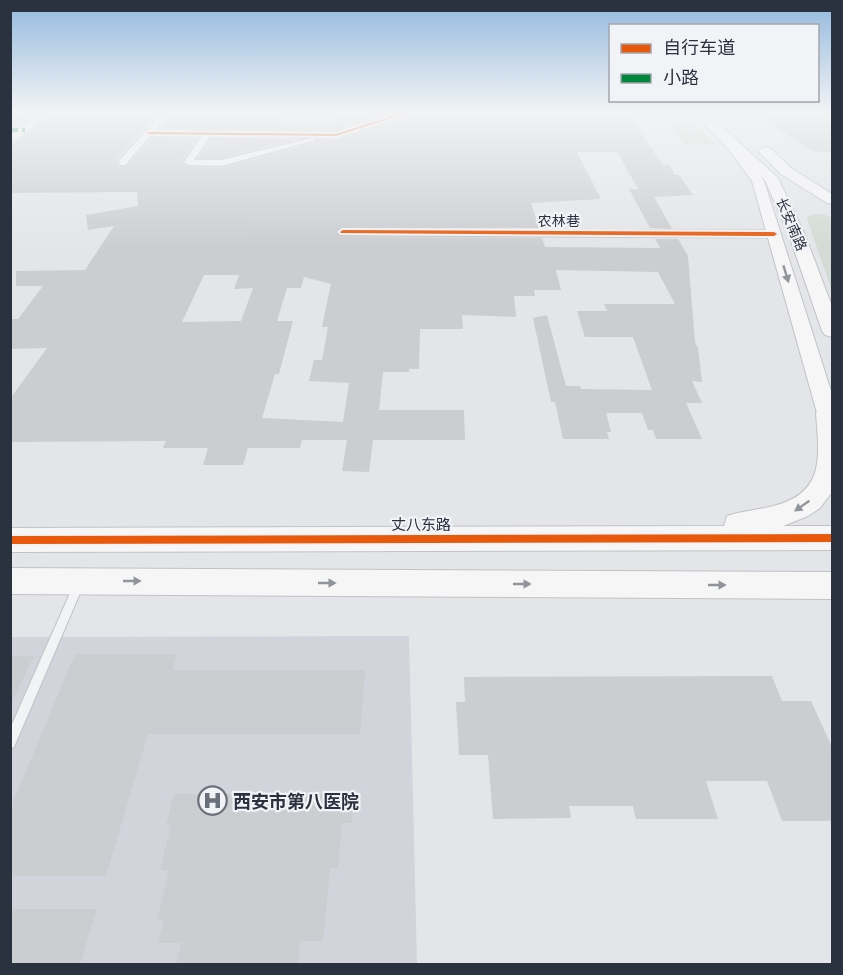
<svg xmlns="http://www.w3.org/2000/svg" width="843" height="975" viewBox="0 0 843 975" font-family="'Golos Text','Noto Sans SC',sans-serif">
<rect width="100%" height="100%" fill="#e3e5e8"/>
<path fill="#d2d4db" d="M409,636L417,964H11L10,637Z"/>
<path fill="#d3dbd4" d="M669,125H698L716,145H685Z
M812,214H823L832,218V291L807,219V217Z"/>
<path fill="#cbcdd0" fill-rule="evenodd" d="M10,111H40L19,127L10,126Z
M56,111L160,112L117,159V167L127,166L152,137L198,138L182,161L183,164L188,167L221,168L317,142L318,139H337L416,111L626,112L663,165H669L675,175H679L693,195L654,197L672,229L650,228L629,189H638L617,152H577L601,199L531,203L539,228H339L337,234L343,237L542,238L545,247L660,248L655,239H678L688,256L695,342L698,348L702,382L692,381L702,403H686L702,439H656L653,430H648L642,413H606L611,432H607L609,439H563L555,402H551L533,318L547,315L566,386H580L581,389L652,390L633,337H585L577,311H607L604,304H675L658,272L556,270L561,290H534L535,296H514L516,317L462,315L463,329H420L419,369H409V372H383L379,410H464L465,440H373L369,472L342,471L347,440H302L300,448H248L243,465H203L208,448H163L166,441L10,442V399L47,348L10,349V319H18L43,286H16V271L85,270L114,226L88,230L86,215L138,206L137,192L10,193V146ZM204,275H239L234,289L253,288L241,321L182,322ZM304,277L331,284L322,327H328L322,360H314L309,381L349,383L343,422L262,418L275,374H279L293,321H277L287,288H301Z
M177,111H211L205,118H284L282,122H336L338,118H353L354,114L395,111L335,131L160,129L173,112Z
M750,111H832V152H818L807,148Z
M211,138L298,139L221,158H198Z
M75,654H177L173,670H365L360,734H148L106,876H10V809Z
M10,656H34L10,705Z
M772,676L782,701H811L832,747V821H782L767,781H706L718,819H636L633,806H569L571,818L493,819L488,755H459L456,702H465L464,677Z
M174,794H354L352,823H342L338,868H330L323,941H300L298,964H176L181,943H158L164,920H157L169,870H160L171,825H166Z
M10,909H97L80,964H10Z"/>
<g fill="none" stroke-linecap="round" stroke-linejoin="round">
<defs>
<path id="service" d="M79,580L82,581L84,584L14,747L10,749V729L74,584L76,581Z"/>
<path id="minor" d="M164,111H171L155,131L335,133L403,111H414L336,137L210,136L194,160H221L312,138L316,140L221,166L188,165L184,162L202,136L151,135L125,165H119V161Z
M10,128L29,130L10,132Z
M339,230L774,231L779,234L774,237L343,235L339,234Z"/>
<path id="tertiary" d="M44,111H54L10,144V136Z"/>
<path id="secondary" d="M731,141L735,142L764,181L832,394V429L824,427L817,413L752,181L725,144Z"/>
<path id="primary" d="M692,111H705L778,178L805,235L832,306V337L825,335L822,331L789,235L765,180L726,147Z
M765,147L770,148L791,168L832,194V204L827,203L781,174L758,151Z
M828,405L832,406V492L820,508L808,516L783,526H832V550L10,552V528L724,526L727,516C742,511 758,510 773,506C826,493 819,456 816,413L820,407Z
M10,568L832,572V599L10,594Z"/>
</defs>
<use href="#service" stroke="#c1c3c6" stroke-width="2"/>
<use href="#minor" stroke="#c1c3c6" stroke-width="3"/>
<use href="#tertiary" stroke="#c1c3c6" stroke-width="2"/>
<use href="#secondary" stroke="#c1c3c6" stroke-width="2"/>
<use href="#primary" stroke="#c0c2c5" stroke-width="2"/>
<use href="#service" fill="#f2f3f5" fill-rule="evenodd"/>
<use href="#minor" fill="#f2f3f5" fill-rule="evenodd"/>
<use href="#tertiary" fill="#f2f3f5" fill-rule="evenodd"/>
<use href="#secondary" fill="#f6f6f7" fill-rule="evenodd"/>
<use href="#primary" fill="#f6f6f7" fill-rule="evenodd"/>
<path stroke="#00873e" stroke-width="4" stroke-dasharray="8 4" stroke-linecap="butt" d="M10,130H25"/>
<defs>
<path id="cycleway" d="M407,111H413L336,136L149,134L147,133L149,132L336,134Z
M343,230L774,232L777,234L774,236L341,233L340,232Z
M832,534V542L10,544V536Z"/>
</defs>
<use href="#cycleway" stroke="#f1f3f6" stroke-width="4"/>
<use href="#cycleway" fill="#e8590c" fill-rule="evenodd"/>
</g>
<defs><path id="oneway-solid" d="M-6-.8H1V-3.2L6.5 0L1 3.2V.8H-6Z" transform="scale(1.5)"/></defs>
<g fill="#90949b">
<use href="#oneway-solid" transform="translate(786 274) rotate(73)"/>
<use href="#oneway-solid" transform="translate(802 506) rotate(145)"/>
<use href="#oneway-solid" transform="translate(132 581)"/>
<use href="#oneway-solid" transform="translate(327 583)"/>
<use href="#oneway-solid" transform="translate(522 584)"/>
<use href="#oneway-solid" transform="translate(717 585)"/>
</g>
<linearGradient id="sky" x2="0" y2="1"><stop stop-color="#93b9de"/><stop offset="0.45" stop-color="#f2f3f5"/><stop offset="1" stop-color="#f2f3f5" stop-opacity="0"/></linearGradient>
<rect width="843" height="248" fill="url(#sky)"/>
<defs>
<symbol id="hospital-ring" viewBox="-11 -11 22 22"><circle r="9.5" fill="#f1f3f6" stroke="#6b717a" stroke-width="1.5"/><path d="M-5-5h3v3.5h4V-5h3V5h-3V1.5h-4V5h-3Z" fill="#6b717a"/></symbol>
</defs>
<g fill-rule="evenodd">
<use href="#hospital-ring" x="196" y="784" width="33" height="33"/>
</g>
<g text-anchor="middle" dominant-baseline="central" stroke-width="4.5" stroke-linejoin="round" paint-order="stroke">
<g font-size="14" fill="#2b323f" stroke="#f1f3f6">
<text x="559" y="220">农林巷</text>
<text transform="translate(792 224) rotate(67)">长安南路</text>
</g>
<g font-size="15" fill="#2b323f" stroke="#f1f3f6">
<text x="421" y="524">丈八东路</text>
</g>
<g font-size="18" font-weight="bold" fill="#2b323f" stroke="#f1f3f6" text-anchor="start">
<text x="233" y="801">西安市第八医院</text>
</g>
</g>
<rect width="843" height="975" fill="none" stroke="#2b323f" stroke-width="24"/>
<rect x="609" y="24" width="210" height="78" fill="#f1f3f6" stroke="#a2a6ad" stroke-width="1.5"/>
<rect x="621" y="44" width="30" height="9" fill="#e8590c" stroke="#a2a6ad" stroke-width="1.5"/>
<text x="663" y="54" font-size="18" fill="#2b323f">自行车道</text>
<rect x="621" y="74" width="30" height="9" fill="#00873e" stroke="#a2a6ad" stroke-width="1.5"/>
<text x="663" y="84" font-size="18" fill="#2b323f">小路</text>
</svg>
